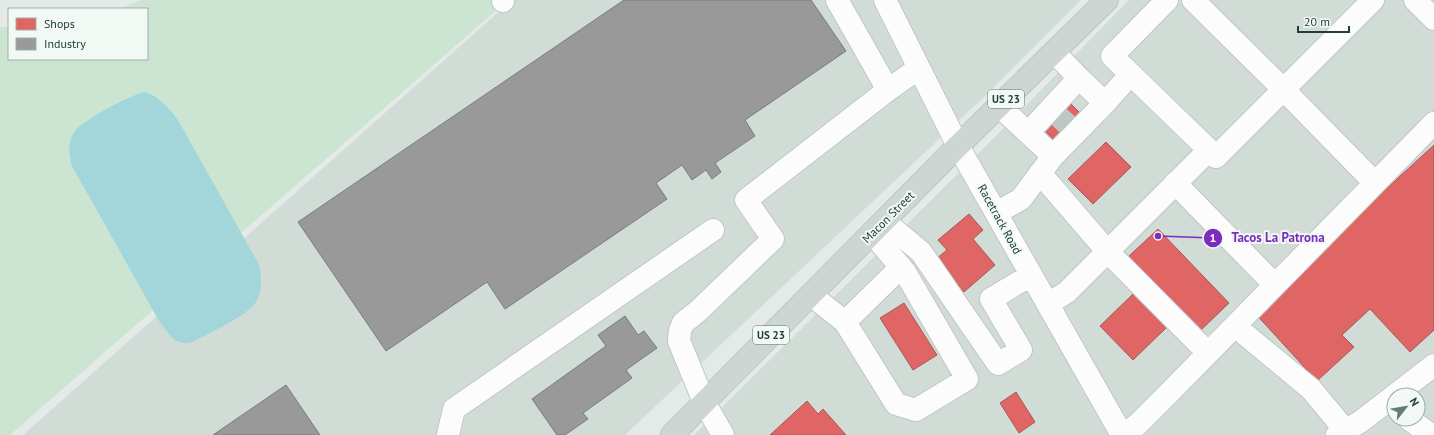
<svg xmlns="http://www.w3.org/2000/svg" width="1434" height="435" viewBox="0 0 1434 435" font-family="'PT Sans',sans-serif">
<rect width="100%" height="100%" fill="#e4eae7"/>
<path fill="#d1dcd7" fill-rule="evenodd" d="M512,0H1081L987,94L625,435H23Z
M1129,0H1434V435H694L994,138ZM1394,395H1418V419H1394Z"/>
<path fill="#cce4d2" d="M141,0H508L10,435H0V27H9V59H147V9H119Z"/>
<path fill="#a2d6db" d="M145,92C160,97 169,108 178,120L258,263C262,275 263,291 256,302C247,316 209,333 193,342C175,347 170,335 159,321L72,166C69,154 67,142 75,131C83,120 132,94 145,92Z"/>
<path fill="#e06666" stroke="#a65a57" d="M1067,100L1081,114L1055,141L1041,127Z
M1106,142L1131,167L1093,204L1068,179Z
M1434,145V330L1410,352L1370,309L1342,335L1354,347L1317,381L1253,311Z
M969,214L983,230L973,239L995,265L964,292L936,259L947,250L938,240Z
M1158,229L1229,303L1199,332L1128,257Z
M1134,293L1167,327L1133,360L1100,326Z
M904,303L937,355L913,370L880,318Z
M1016,392L1035,422L1019,433L1000,403Z
M807,401L818,414L823,409L846,435H770Z"/>
<path fill="#999" stroke="#757e7b" d="M624,0H811L846,51L745,120L755,136L715,163L721,172L712,179L706,170L692,180L682,165L656,183L667,199L505,309L487,282L386,351L298,222Z
M625,316L638,335L644,331L657,348L626,370L632,378L583,413L588,419L565,435H557L532,399L606,346L598,335Z
M286,385L320,435H213Z"/>
<g fill="none" stroke-linecap="round" stroke-linejoin="round">
<path stroke="#bdc8c3" stroke-width="22" stroke-dasharray="22 11" stroke-linecap="butt" d="M1055,113L1069,126"/>
<defs>
<path id="minor" d="M885,0L958,146L1122,435
M1193,0L1283,89L1375,183
M1415,0L1434,19
M503,1V0
M888,90L919,68
M1105,103L1131,74
M999,106L1053,156
M1028,133L1079,78
M1209,150L1216,157L1373,0
M1040,173L1107,251L1208,353
M1175,183L1275,285
M996,213L1021,199L1053,156L1105,103L1079,78L1054,52
M884,221L921,252L998,364L1021,350L991,299L1031,275
M811,295L845,322L896,404L916,410L967,379L905,272L872,233
M1048,304L1067,292L1209,150L1112,56L1167,0
M845,322L901,267
M1235,326L1311,389L1345,430
M1395,395L1434,365
M1409,419L1431,435
M448,435L454,409L713,230
M723,435L704,402L679,341L680,331L683,323L697,312L773,239L746,200L888,90L837,0
M1124,435L1138,424L1166,396L1434,123
M1337,435L1360,422L1394,396"/>
<path id="major" d="M672,435L958,146L1107,0"/>
</defs>
<use href="#minor" stroke="#c1c7c4" stroke-width="24"/>
<use href="#major" stroke="#bcc6c2" stroke-width="24"/>
<use href="#minor" stroke="#fbfcfb" stroke-width="22"/>
<use href="#major" stroke="#cdd6d3" stroke-width="22"/>
</g>
<g text-anchor="middle" dominant-baseline="central" stroke-width="4" stroke-linejoin="round" paint-order="stroke">
<g fill="#f2f9f5" stroke="#5f776f" stroke-width="1">
<rect x="988" y="90" width="36" height="18" rx="3"/>
<rect x="753" y="326" width="36" height="18" rx="3"/>
</g>
<g font-size="11" font-weight="bold" fill="#203f35">
<text x="1006" y="99">US 23</text>
<text x="771" y="335">US 23</text>
</g>
<g font-size="12" fill="#203f35" stroke="#f2f9f5">
<text transform="translate(888 217) rotate(-45)">Macon Street</text>
<text transform="translate(1000 219) rotate(61)">Racetrack Road</text>
</g>
</g>
<path fill="none" stroke="#7b2cbf" stroke-width="1.5" d="M1158 236L1213 238"/>
<g fill="#7b2cbf" stroke="#f2f9f5" stroke-width="1.5">
<circle cx="1158" cy="236" r="4"/>
<circle cx="1213" cy="238" r="10"/>
</g>
<g font-size="12" text-anchor="middle" font-weight="bold" fill="#fff">
<text x="1213" y="242">1</text>
</g>
<g font-size="13" text-anchor="middle" font-weight="bold" fill="#7b2cbf" stroke="#f2f9f5" stroke-width="4" stroke-linejoin="round" paint-order="stroke">
<text x="1278" y="242">Tacos La Patrona</text>
</g>
<rect x="8" y="8" width="140" height="52" fill="#f2f9f5" stroke="#9eafa8"/>
<rect x="16" y="18" width="20" height="12" fill="#e06666" stroke="#9eafa8"/>
<text x="44" y="28" font-size="12" fill="#203f35">Shops</text>
<rect x="16" y="38" width="20" height="12" fill="#999999" stroke="#9eafa8"/>
<text x="44" y="48" font-size="12" fill="#203f35">Industry</text>
<g transform="translate(1406 407) rotate(59)"><circle r="19" fill="#f2f9f5" stroke="#9eafa8"/>
<path d="M0-3L7 15L0 10L-7 15Z" fill="#657b73"/>
<text y="-6" font-size="11" font-weight="bold" text-anchor="middle" fill="#203f35">N</text>
</g>
<path d="M1298 26v6h51v-6" fill="none" stroke="#203f35" stroke-width="2"/>
<text x="1304" y="26" font-size="12" fill="#203f35" stroke="#f2f9f5" stroke-width="3" paint-order="stroke">20 m</text>
</svg>
